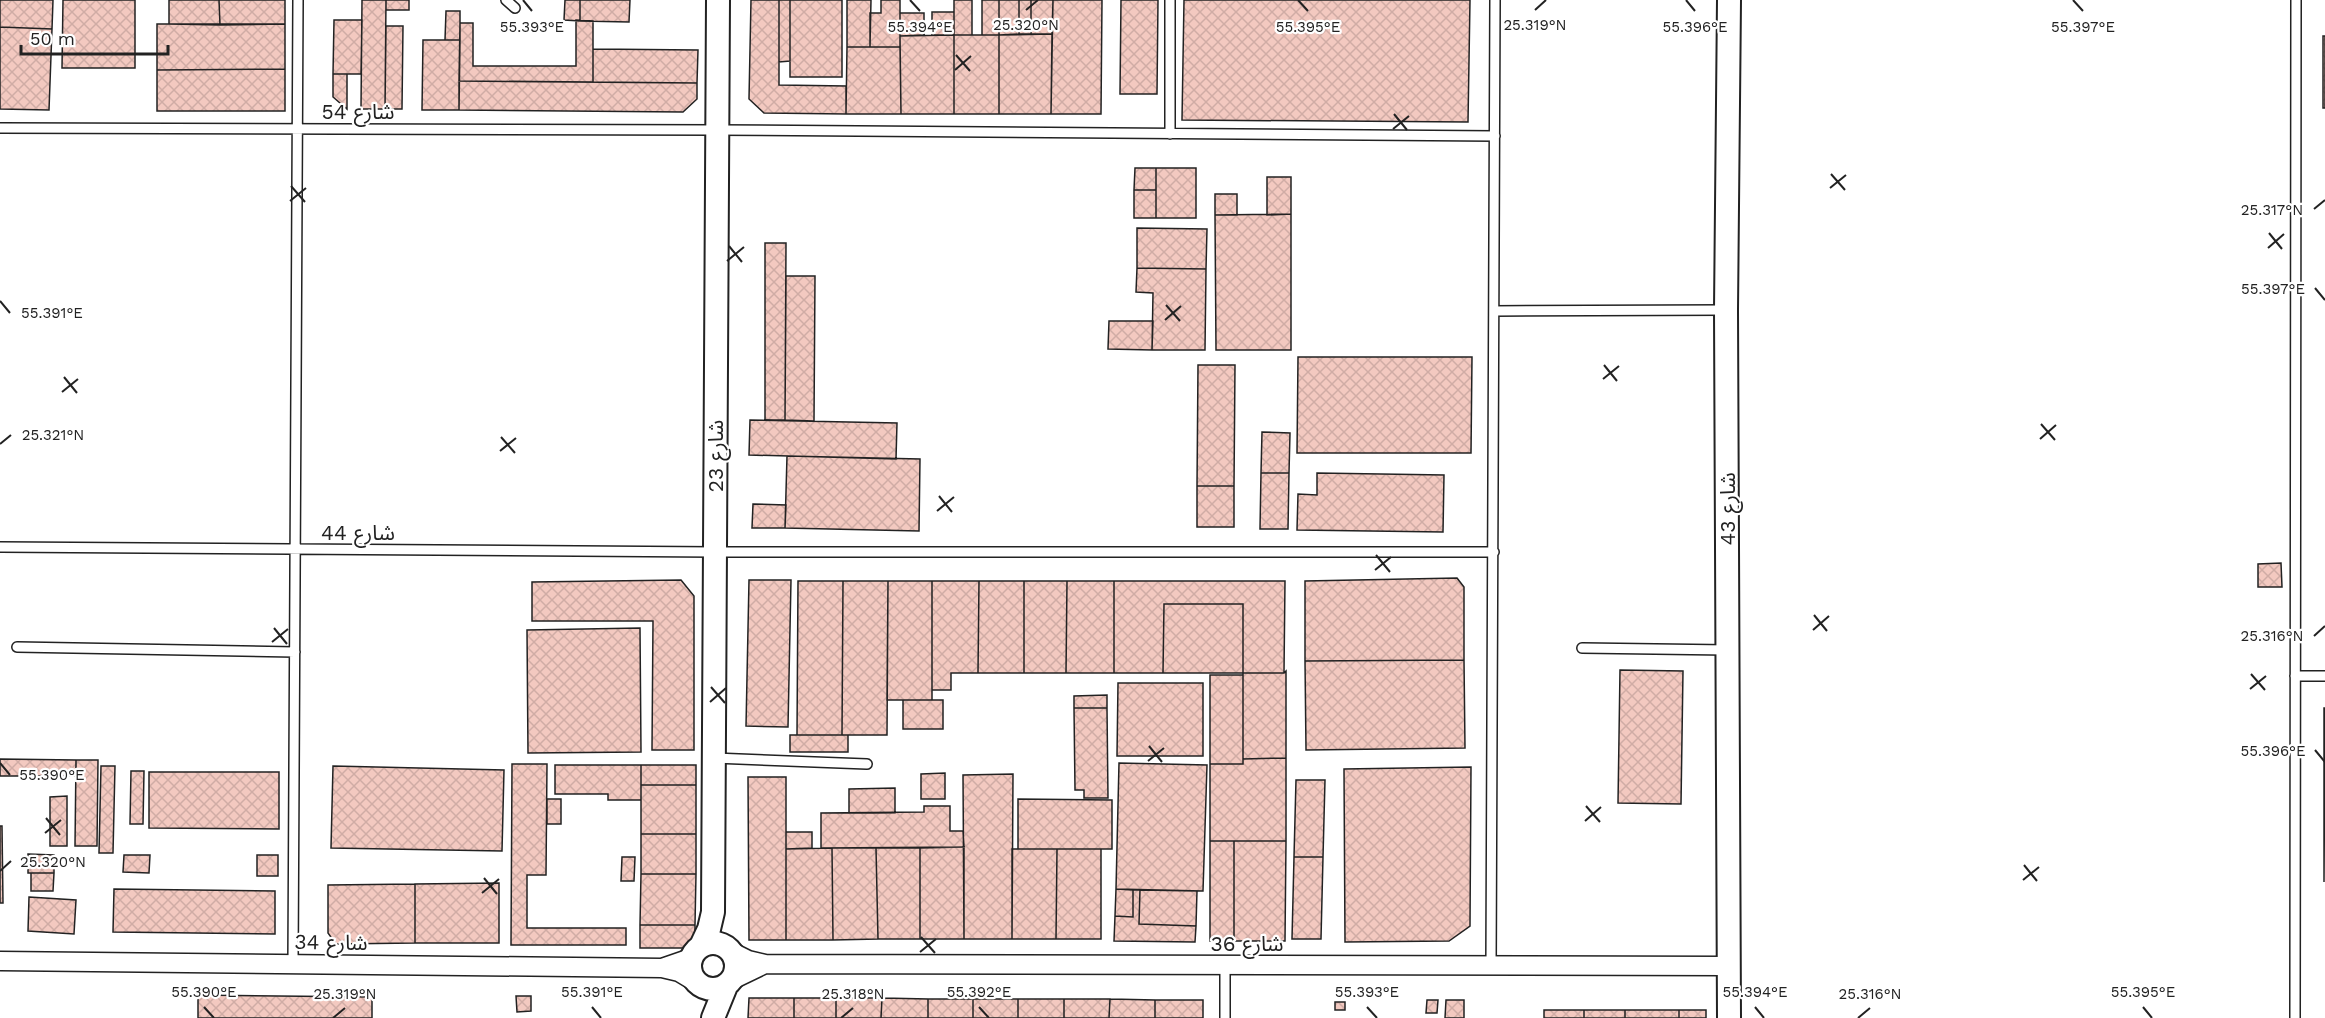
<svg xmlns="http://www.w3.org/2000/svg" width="2325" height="1018" viewBox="0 0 2325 1018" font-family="'Work Sans','Noto Sans Arabic',sans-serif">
<defs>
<pattern id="building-cross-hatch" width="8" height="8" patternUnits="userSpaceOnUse" patternTransform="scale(1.5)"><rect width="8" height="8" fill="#f3c9c0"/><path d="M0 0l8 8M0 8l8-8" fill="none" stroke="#d0aca5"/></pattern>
</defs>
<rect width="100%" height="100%" fill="#fff"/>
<path fill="url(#building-cross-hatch)" stroke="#222" stroke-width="1.5" d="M0,0H53L52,29L0,27Z
M63,0H135V68H62Z
M169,0H219L220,25L169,24Z
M219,0H285V24L220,25Z
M362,0H386L385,109H361Z
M386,0H409V10H386Z
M565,0H580V21L564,20Z
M580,0H630L629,22L580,21Z
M751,0H779V85L846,86V114L764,113L749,99Z
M779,0H790V61L779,62Z
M790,0H842V77H790Z
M847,0H871L870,47H847Z
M881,0H900V47H870V13H881Z
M954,0H972V35H954Z
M982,0H999V35H982Z
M999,0H1019V34L999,35Z
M1019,0H1031V34H1019Z
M1031,0H1053L1052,34H1031Z
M1053,0H1102L1101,114H1051Z
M1121,0H1158L1157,94H1120Z
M1184,0H1470L1468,122L1182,120Z
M446,11H460V40H445Z
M932,12H954V35H932Z
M900,13H924V35L900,36Z
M334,20H362L361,74H333Z
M576,20L593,21V82L459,81L460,23H473V66H576Z
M157,24H285V69L157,70Z
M386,26H403L402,109H385Z
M0,27L52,29L49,110L0,109Z
M1052,34L1051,114H999V35Z
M954,35V114H901L900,36Z
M954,35H999V114H954Z
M2323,36H2325V108H2323Z
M423,40H460L459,110H422Z
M847,47H900L901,114H846Z
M593,49L698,50L697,83L593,82Z
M285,69V111H157V70Z
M333,74H347V109L333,97Z
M459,81L697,83V99L683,112L459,110Z
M1135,168H1156V190H1134Z
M1156,168H1196V218H1156Z
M1267,177H1291V214L1267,215Z
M1134,190H1156V218H1134Z
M1215,194H1237V215H1215Z
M1291,214V350H1216L1215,215Z
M1137,228L1207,229L1206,269L1137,268Z
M765,243H786L785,420H765Z
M1137,268L1206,269L1205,350H1152L1153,293L1136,292Z
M786,276H815L814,421L785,420Z
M1109,321H1153L1152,350L1108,349Z
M1298,357H1472L1471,453H1297Z
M1198,365H1235L1234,486H1197Z
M750,420L897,423L896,459L749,455Z
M1262,432L1290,433L1289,473H1261Z
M787,456L920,459L919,531L785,528Z
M1261,473H1289L1288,529H1260Z
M1317,473L1444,475L1443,532L1297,530L1298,494L1317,495Z
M1197,486H1234V527H1197Z
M753,504L786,505L785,528H752Z
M2281,563L2282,587H2258V564Z
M1457,578L1464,587V660L1305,661V581Z
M681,580L694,596V750H652L653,621H532V582Z
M749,580H791L788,727L746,726Z
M798,581H843L842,735H797Z
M843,581H888L887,735H842Z
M888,581H932V700H887Z
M932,581H979L978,673H951V690H932Z
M979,581H1024V673H978Z
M1024,581H1067L1066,673H1024Z
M1067,581H1114V673H1066Z
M1114,581H1285L1284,673H1243V604H1164L1163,673H1114Z
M1164,604H1243V673H1163Z
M640,628L641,752L528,753L527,630Z
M1464,660L1465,748L1306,750L1305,661Z
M1620,670L1683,671L1681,804L1618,803Z
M1286,671V758L1243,759V673H1284Z
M1210,675H1243V764H1210Z
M1118,683H1203V756H1117Z
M1107,695V708H1074V696Z
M903,700H943V729H903Z
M1074,708H1107L1108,798H1084V790H1075Z
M2324,708H2325L2324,882Z
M790,735H848V752H790Z
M1286,758V841H1210V764H1243V759Z
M0,759L76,760V776H0Z
M76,760H98L97,846H75Z
M1119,763L1207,765L1203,891L1116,889Z
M512,764H547L546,875H527V928H626V945H511Z
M555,765H641V800H608V794H555Z
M641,765H696V785H641Z
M101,766H115L113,853H99Z
M333,766L504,770L502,851L331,848Z
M1471,767L1470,926L1449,941L1345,942L1344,769Z
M131,771H144L143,824H130Z
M149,772H279V829L149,828Z
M945,773V799H921V774Z
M1013,774L1012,939H964L963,775Z
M748,777H786V940H749Z
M1296,780H1325L1323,857H1294Z
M641,785H696V834H641Z
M895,788V813H849V789Z
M67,796V846H50V797Z
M547,799H561V824H547Z
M1018,799L1112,800V849H1018Z
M924,806H950V831H963L964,847L821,848V813L924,812Z
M0,826H2L3,903H0Z
M786,832H812V848L786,849Z
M641,834H696V874H641Z
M1210,841H1234V941H1210Z
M1234,841H1286L1285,941H1234Z
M964,847V939H920V848Z
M832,848H876L878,939L833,940Z
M832,848L833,940H786V849Z
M876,848H920V939H878Z
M1012,849H1057L1056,939H1012Z
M1057,849H1101V939H1056Z
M28,854L54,855V873H28Z
M124,855H150L149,873L123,872Z
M257,855H278V876H257Z
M622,857H635L634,881H621Z
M1294,857H1323L1321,939H1292Z
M31,873H54L53,891H31Z
M641,874H696L695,925H640Z
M499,883V943H415V884Z
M415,884V943L336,944L328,933V885Z
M114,889L275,891V934L113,932Z
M1116,889L1133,890V917L1115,916Z
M1133,890H1140L1139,924L1196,926L1195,942L1114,941L1115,916L1133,917Z
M1140,890L1197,891L1196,926L1139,924Z
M29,897L76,900L74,934L28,931Z
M640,925H695V948H640Z
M198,995L372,997V1018H198Z
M516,996H531V1011L517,1012Z
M749,998H794V1018H748Z
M794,998H836V1018H794Z
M836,998H882L881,1018H836Z
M882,998L928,999V1018H881Z
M928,999H973V1018H928Z
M973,999H1018V1018H973Z
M1018,999H1064V1018H1018Z
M1064,999H1110L1109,1018H1064Z
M1110,999L1155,1000V1018H1109Z
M1155,1000H1203V1018H1155Z
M1427,1000H1438L1437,1013H1426Z
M1446,1000H1464V1018H1445Z
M1335,1002H1345V1010H1335Z
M1544,1010H1584V1018H1544Z
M1584,1010H1625V1018H1584Z
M1625,1010H1679V1018H1625Z
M1679,1010H1706V1018H1679Z"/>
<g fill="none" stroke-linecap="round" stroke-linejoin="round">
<defs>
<path id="service" d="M506,0L515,8
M0,128L717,130L1495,136
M1170,134V0
M1494,311L1726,310
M0,547L715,552H1494
M17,647L295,652
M1582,648L1728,650
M2295,676H2325
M714,758L867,764
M293,964L298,0
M1491,966L1495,0
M1225,1018V965
M2295,1018L2296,0"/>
<path id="minor" d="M732,952L748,960L765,964L1730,966
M0,961L662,968L679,972L694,981
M662,968L691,958
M732,980L765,964"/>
<path id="tertiary" d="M1729,0L1726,310L1729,1018
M690 966a23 23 0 1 1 46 0a23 23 0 1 1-46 0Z
M701,946L709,929L713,912L718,0
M713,1018L726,986"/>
</defs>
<use href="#service" stroke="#222" stroke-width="12"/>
<use href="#minor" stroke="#222" stroke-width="21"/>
<use href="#tertiary" stroke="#222" stroke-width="26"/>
<use href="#service" stroke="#fff" stroke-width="9"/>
<use href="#minor" stroke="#fff" stroke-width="18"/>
<use href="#tertiary" stroke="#fff" stroke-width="22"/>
</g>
<path fill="none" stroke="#222" stroke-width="2" d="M523,0L532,11M910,0L920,11M1298,0L1308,11M1686,0L1695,11M2073,0L2083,11M1026,10L1038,0M1535,10L1546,0M956,55L970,71M955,70L971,56M1394,114L1407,130M1393,129L1409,116M1831,174L1845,190M291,186L305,202M1830,188L1846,175M290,201L306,188M2314,209L2325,200M2269,233L2282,249M729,246L742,262M2268,248L2284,234M727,261L744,247M2315,288L2325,300M0,301L10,313M1166,305L1180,321M1165,320L1181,306M1604,365L1617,381M64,377L77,393M1603,379L1619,366M62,392L78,379M2041,424L2055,440M501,437L515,453M2040,439L2056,425M0,444L11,435M500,451L516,438M939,496L952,512M937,511L954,497M1376,555L1390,572M1375,570L1391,557M1814,615L1827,631M274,628L287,644M1813,630L1829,616M2314,636L2325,626M272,642L288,629M2251,674L2265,690M711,687L725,703M2250,689L2266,676M710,702L726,688M1149,746L1162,762M2315,750L2325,762M1148,761L1164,748M0,763L10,775M1586,806L1600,822M46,818L60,835M1585,821L1601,807M45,833L61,820M2024,865L2037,881M0,871L11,861M484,878L497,894M2023,880L2039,867M482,893L499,879M921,937L935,953M920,952L936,939M204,1007L214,1018M592,1007L601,1018M979,1007L989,1018M1367,1007L1377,1018M1755,1007L1764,1018M2143,1007L2152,1018M333,1018L345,1008M841,1018L853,1008M1858,1018L1870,1008"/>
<g text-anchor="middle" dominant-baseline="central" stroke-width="4.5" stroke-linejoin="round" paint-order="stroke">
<g font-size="21" fill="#222" stroke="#fff">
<text x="358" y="111">شارع 54</text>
<text transform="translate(715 456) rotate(-90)">شارع 23</text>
<text transform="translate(1727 509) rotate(-90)">شارع 43</text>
<text x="358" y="532">شارع 44</text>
<text transform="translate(331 942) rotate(1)">شارع 34</text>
<text x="1247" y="943">شارع 36</text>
</g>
</g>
<g font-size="15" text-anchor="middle" fill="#222" stroke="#fff" stroke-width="4.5" stroke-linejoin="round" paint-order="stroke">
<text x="1026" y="30">25.320°N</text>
<text x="1535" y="30">25.319°N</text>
<text x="532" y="32">55.393°E</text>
<text x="920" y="32">55.394°E</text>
<text x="1308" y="32">55.395°E</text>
<text x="1695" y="32">55.396°E</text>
<text x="2083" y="32">55.397°E</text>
<text x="2272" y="215">25.317°N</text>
<text x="2273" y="294">55.397°E</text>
<text x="52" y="318">55.391°E</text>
<text x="53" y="440">25.321°N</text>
<text x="2272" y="641">25.316°N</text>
<text x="2273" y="756">55.396°E</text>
<text x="52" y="780">55.390°E</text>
<text x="53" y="867">25.320°N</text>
<text x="204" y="997">55.390°E</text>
<text x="592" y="997">55.391°E</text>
<text x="979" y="997">55.392°E</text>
<text x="1367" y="997">55.393°E</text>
<text x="1755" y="997">55.394°E</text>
<text x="2143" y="997">55.395°E</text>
<text x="345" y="999">25.319°N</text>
<text x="853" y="999">25.318°N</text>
<text x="1870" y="999">25.316°N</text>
</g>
<path d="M21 45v9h147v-9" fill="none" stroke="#222222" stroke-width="3"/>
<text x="30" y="45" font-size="18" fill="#222222" stroke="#ffffff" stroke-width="4.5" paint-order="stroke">50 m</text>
</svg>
